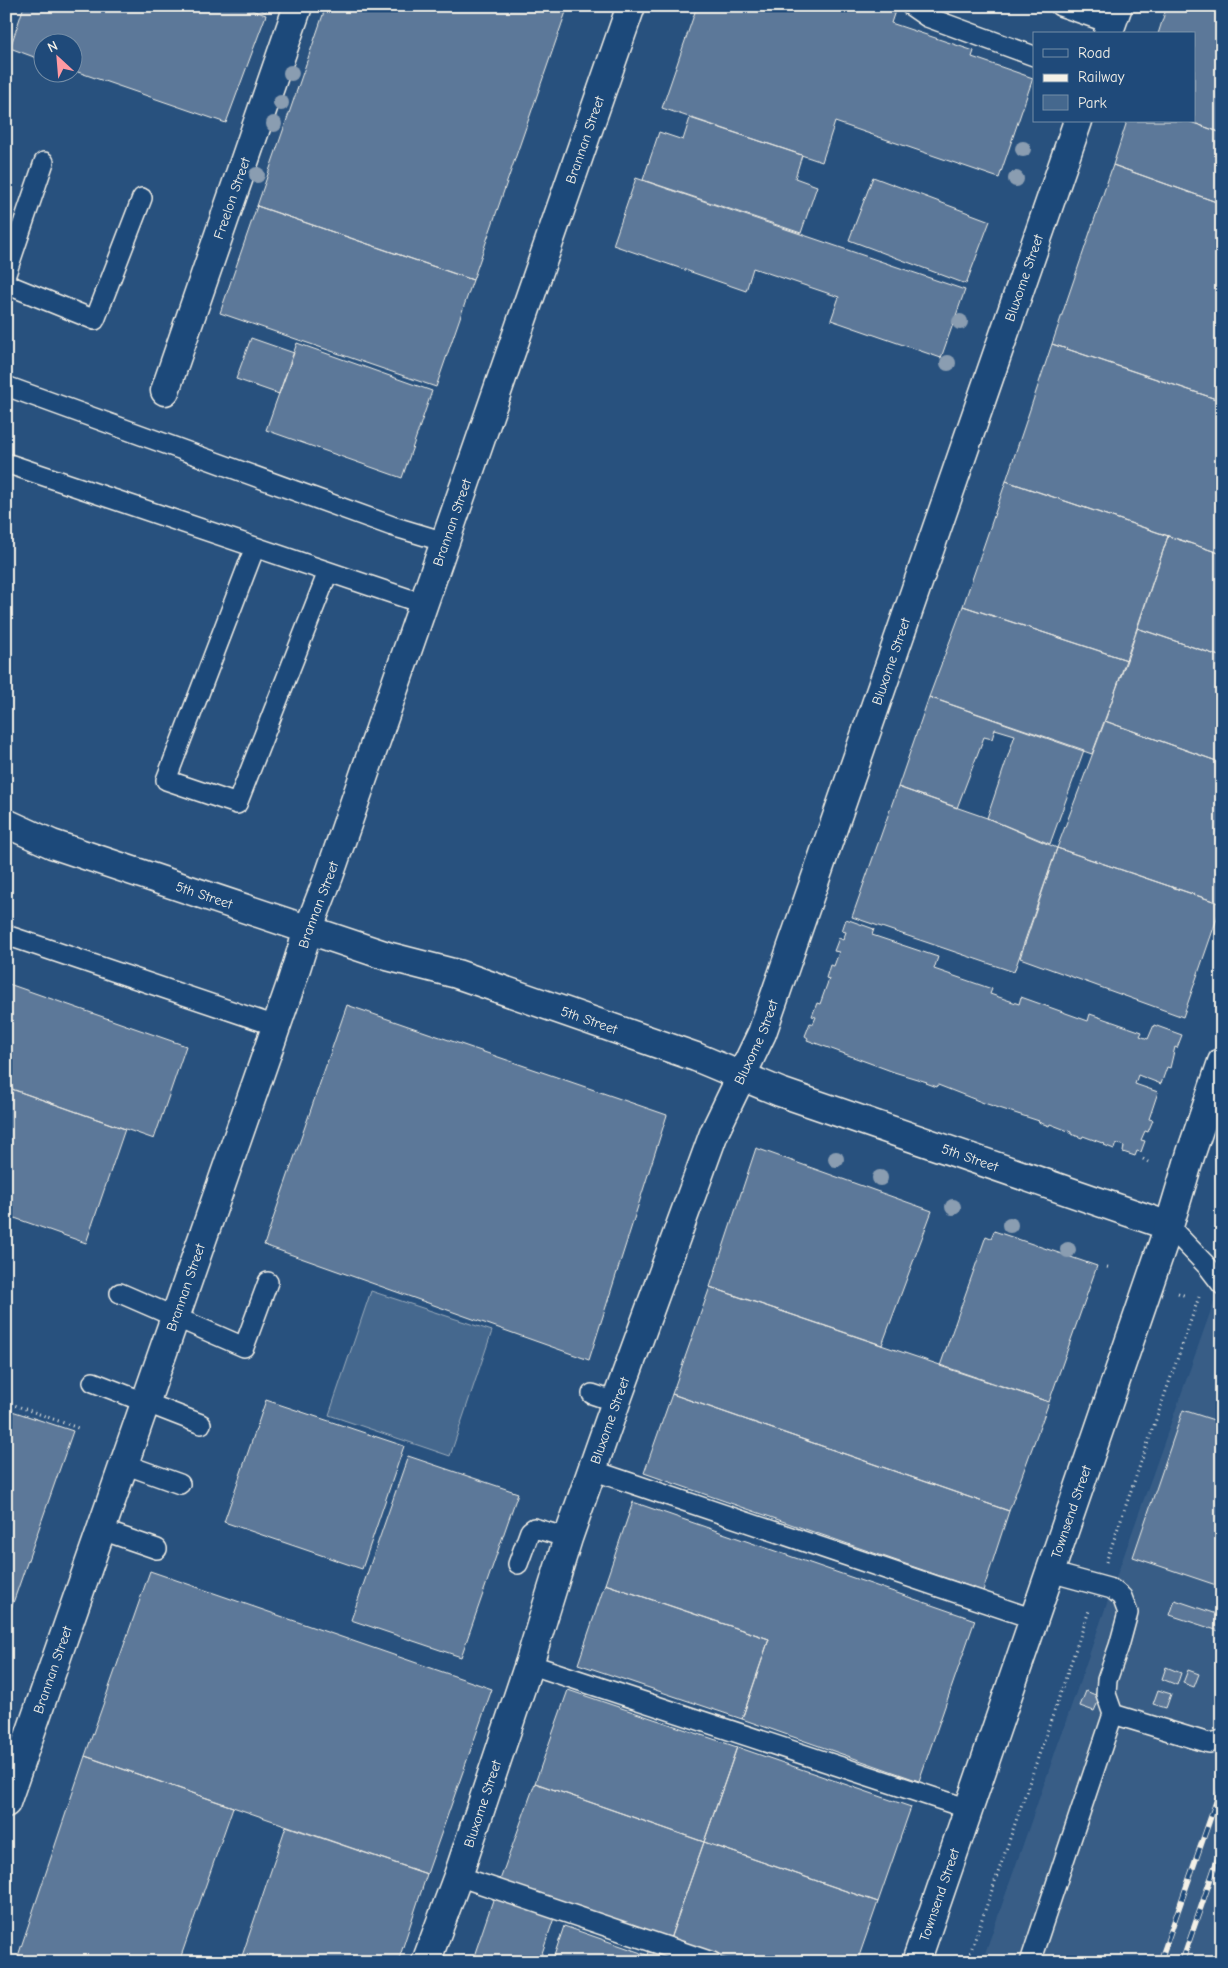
<svg xmlns="http://www.w3.org/2000/svg" width="1228" height="1968" viewBox="0 0 1228 1968" font-family="'Comic Neue',sans-serif">
<rect width="100%" height="100%" fill="#28517e"/>
<filter id="ink" filterUnits="userSpaceOnUse"><feTurbulence type="fractalNoise" baseFrequency=".02" numOctaves="2"/><feDisplacementMap in="SourceGraphic" scale="10" xChannelSelector="R" yChannelSelector="G"/><feConvolveMatrix kernelMatrix="1 2 1 2 8 2 1 2 1" color-interpolation-filters="sRGB"/></filter>
<g filter="url(#ink)">
<path fill="#375d86" d="M1222,1279V1962H982L1112,1589Z"/>
<path fill="#45688e" stroke="#9cacbb" d="M371,1291L492,1331L450,1456L329,1415Z"/>
<path fill="#5b7899" stroke="#f4f1e8" d="M24,6H240L266,15L226,123L72,70V42H42V60L10,48Z
M249,6H268L266,12Z
M326,6H568L473,280L257,206Z
M697,6H881L895,11L891,23L974,51L972,57L1033,78L999,178L835,122L822,162L662,108Z
M918,6H953L947,18Z
M1167,6H1222V133L1188,121H1194V34H1158Z
M690,118L802,155L795,178L817,186L801,233L643,180L659,132L683,140Z
M1127,121H1188L1222,133V204L1113,165Z
M6,133L11,135L6,148Z
M1113,165L1222,204V401L1052,344Z
M873,177L990,221L966,284L849,240Z
M636,178L965,290L941,358L831,320L839,297L753,268L746,291L613,245Z
M257,206L473,280L436,387L220,313Z
M251,338L294,353L279,394L236,379Z
M297,343L432,391L402,478L266,430Z
M1052,344L1222,401V554L1006,481Z
M1006,481L1168,536L1127,660L963,606Z
M1168,536L1222,554V657L1137,628Z
M963,606L1127,660L1092,754L929,697Z
M1137,628L1222,657V763L1105,721Z
M929,697L1084,750L1050,844L987,818L1015,735L995,729L992,739L984,737L957,808L898,787Z
M1105,721L1222,763V904L1057,848Z
M898,787L987,818L1057,848L1014,972L852,917Z
M1057,848L1222,904L1183,1017L1020,958Z
M846,919L874,929L872,935L938,957L934,969L992,989L990,994L1019,1004L1021,997L1088,1021L1090,1014L1142,1032L1140,1036L1148,1039L1154,1025L1182,1035L1177,1048L1175,1047L1170,1068L1167,1067L1161,1084L1138,1075L1135,1084L1158,1092L1149,1119L1153,1120L1148,1132L1145,1131L1141,1140L1145,1141L1141,1152L1137,1151L1135,1156L1123,1152L1124,1146L1116,1143L1114,1149L1104,1145L1105,1144L1083,1136L1082,1138L1071,1134V1132L1050,1124L1049,1126L1038,1122L1039,1121L984,1103L938,1085L937,1087L926,1083L927,1082L894,1072L807,1040L808,1038L805,1036L810,1023L813,1024L816,1017L812,1016L817,1003L820,1004L829,979L826,978L830,965L834,966L839,952L834,951L839,938L843,940L846,932L842,931Z
M6,983L186,1046L154,1139L6,1087Z
M347,1005L667,1115L589,1360L264,1245Z
M6,1087L125,1129L86,1243L6,1215Z
M756,1148L932,1211L882,1345L710,1287Z
M994,1231L1097,1266L1049,1402L940,1366L986,1236L991,1238Z
M710,1287L1049,1402L1009,1511L672,1394Z
M672,1394L1009,1511L983,1591L644,1473Z
M266,1400L404,1446L362,1569L224,1522Z
M6,1409L73,1431L6,1623Z
M1183,1410L1220,1422L1222,1415V1587L1133,1557Z
M408,1456L518,1493L461,1657L351,1620Z
M633,1502L975,1620L919,1781L742,1719L769,1639L605,1584Z
M150,1571L492,1689L427,1874L85,1756Z
M605,1584L769,1639L742,1719L578,1664Z
M1175,1600L1222,1616V1632L1170,1615Z
M1166,1667L1181,1673L1177,1685L1162,1679Z
M1188,1670L1199,1674L1194,1687L1183,1683Z
M568,1690L737,1747L704,1842L535,1783Z
M1158,1690L1171,1694L1166,1708L1153,1704Z
M1086,1691L1100,1697L1094,1711L1080,1706Z
M737,1747L911,1807L878,1902L704,1842Z
M85,1756L233,1807L179,1962H16Z
M535,1783L704,1842L670,1939L500,1880Z
M286,1826L427,1874L398,1962H240Z
M704,1842L878,1902L857,1962H736L670,1939Z
M494,1897L554,1918L539,1962H472Z
M564,1926L647,1955L645,1962H552Z
M650,1950L684,1962H645Z"/>
<g fill="none" stroke-linecap="round" stroke-linejoin="round">
<defs>
<path id="service" d="M911,6L927,17L1034,56
M1060,6L1112,24
M6,274L44,162
M6,284L95,320L142,198
M6,386L392,526L445,542
M6,463L424,604
M255,547L166,780L237,804L328,572
M6,935L276,1026
M1169,1226L1209,1268L1222,1285
M120,1293L244,1347L268,1282
M93,1382L201,1424
M592,1394L616,1402
M124,1464L180,1484
M592,1470L1034,1619
M102,1530L157,1549
M518,1564L530,1531L534,1528L568,1538
M1050,1572L1112,1589L1122,1597L1128,1613L1119,1646L1107,1680L1106,1694L1113,1714L1209,1743L1222,1740
M529,1664L969,1809
M458,1876L712,1962
M1030,1962L1113,1714"/>
<g id="minor">
<path d="M1108,34L1118,6"/>
<path id="s1" d="M165,391L298,6"/>
<path id="s2" d="M426,1962L458,1876L529,1664L568,1538L616,1402L714,1133L762,1033L1078,121"/>
</g>
<g id="tertiary">
<path id="s3" d="M6,823L52,844L387,956L457,974L696,1057L780,1092L1169,1226"/>
<path id="s4" d="M916,1962L1169,1226L1191,1153L1222,1062"/>
</g>
<g id="secondary">
<path id="s5" d="M6,1803L291,984L308,930L329,876L631,6"/>
</g>
</defs>
<use href="#service" stroke="#f4f1e8" stroke-width="22"/>
<use href="#minor" stroke="#f4f1e8" stroke-width="31"/>
<use href="#tertiary" stroke="#f4f1e8" stroke-width="31"/>
<use href="#secondary" stroke="#f4f1e8" stroke-width="31"/>
<path stroke="#f4f1e8" stroke-width="3" stroke-dasharray="1 4" stroke-linecap="butt" d="M1143,1159L1148,1162
M1218,1189L1222,1190
M1107,1267L1111,1268
M1178,1293L1186,1296
M6,1402L78,1428
M1106,1562L1199,1297
M967,1962L1090,1608"/>
<use href="#service" stroke="#1f4a7a" stroke-width="19"/>
<use href="#minor" stroke="#1f4a7a" stroke-width="28"/>
<use href="#tertiary" stroke="#1f4a7a" stroke-width="28"/>
<use href="#secondary" stroke="#1f4a7a" stroke-width="28"/>
<defs>
<path id="rail" d="M1160,1962L1222,1785
M1182,1962L1222,1846
M1220,1962L1222,1957"/>
</defs>
<use href="#rail" stroke="#f4f1e8" stroke-width="5.5"/>
<use href="#rail" stroke="#1f4a7a" stroke-width="4" stroke-dasharray="11" stroke-linecap="butt"/>
</g>
<g fill="#8a9db1">
<circle cx="291" cy="73" r="8"/>
<circle cx="281" cy="103" r="8"/>
<circle cx="274" cy="124" r="8"/>
<circle cx="1023" cy="149" r="8"/>
<circle cx="257" cy="175" r="8"/>
<circle cx="1016" cy="179" r="8"/>
<circle cx="960" cy="322" r="8"/>
<circle cx="948" cy="363" r="8"/>
<circle cx="836" cy="1159" r="8"/>
<circle cx="880" cy="1178" r="8"/>
<circle cx="953" cy="1207" r="8"/>
<circle cx="1010" cy="1225" r="8"/>
<circle cx="1068" cy="1250" r="8"/>
</g>
</g>
<g text-anchor="middle" dominant-baseline="central" stroke-width="4.5" stroke-linejoin="round" paint-order="stroke">
<g font-size="14" fill="#f4f1e8" stroke="#1f4a7a">
<text stroke="none"><textPath href="#s5" startOffset="1761">Brannan Street</textPath></text>
<text stroke="none"><textPath href="#s1" startOffset="204">Freelon Street</textPath></text>
<text stroke="none"><textPath href="#s2" startOffset="1788">Bluxome Street</textPath></text>
<text stroke="none"><textPath href="#s5" startOffset="1356">Brannan Street</textPath></text>
<text stroke="none"><textPath href="#s2" startOffset="1382">Bluxome Street</textPath></text>
<text stroke="none"><textPath href="#s3" startOffset="211">5th Street</textPath></text>
<text stroke="none"><textPath href="#s5" startOffset="951">Brannan Street</textPath></text>
<text stroke="none"><textPath href="#s3" startOffset="616">5th Street</textPath></text>
<text stroke="none"><textPath href="#s2" startOffset="978">Bluxome Street</textPath></text>
<text stroke="none"><textPath href="#s3" startOffset="1021">5th Street</textPath></text>
<text stroke="none"><textPath href="#s5" startOffset="546">Brannan Street</textPath></text>
<text stroke="none"><textPath href="#s2" startOffset="572">Bluxome Street</textPath></text>
<text stroke="none"><textPath href="#s4" startOffset="476">Townsend Street</textPath></text>
<text stroke="none"><textPath href="#s5" startOffset="141">Brannan Street</textPath></text>
<text stroke="none"><textPath href="#s2" startOffset="168">Bluxome Street</textPath></text>
<text stroke="none"><textPath href="#s4" startOffset="71">Townsend Street</textPath></text>
</g>
</g>
<rect width="1228" height="1968" fill="none" stroke="#1f4a7a" stroke-width="25"/>
<rect x="12" y="12" width="1203" height="1943" fill="none" stroke="#f4f1e8" stroke-width="2" filter="url(#ink)"/>
<rect x="1033" y="32" width="162" height="90" fill="#1f4a7a" stroke="#748da6"/>
<rect x="1043" y="49" width="25" height="8" fill="#1f4a7a" stroke="#748da6"/>
<text x="1078" y="58" font-size="15" fill="#f4f1e8">Road</text>
<rect x="1043" y="74" width="25" height="8" fill="#f4f1e8" stroke="#748da6"/>
<text x="1078" y="82" font-size="15" fill="#f4f1e8">Railway</text>
<rect x="1043" y="95" width="25" height="15" fill="#45688e" stroke="#748da6"/>
<text x="1078" y="108" font-size="15" fill="#f4f1e8">Park</text>
<g transform="translate(58 58) rotate(334)"><circle r="24" fill="#1f4a7a" stroke="#748da6"/>
<path d="M0-4L9 19L0 12L-9 19Z" fill="#ff9aa2"/>
<text y="-8" font-size="14" font-weight="bold" text-anchor="middle" fill="#f4f1e8">N</text>
</g>
</svg>
